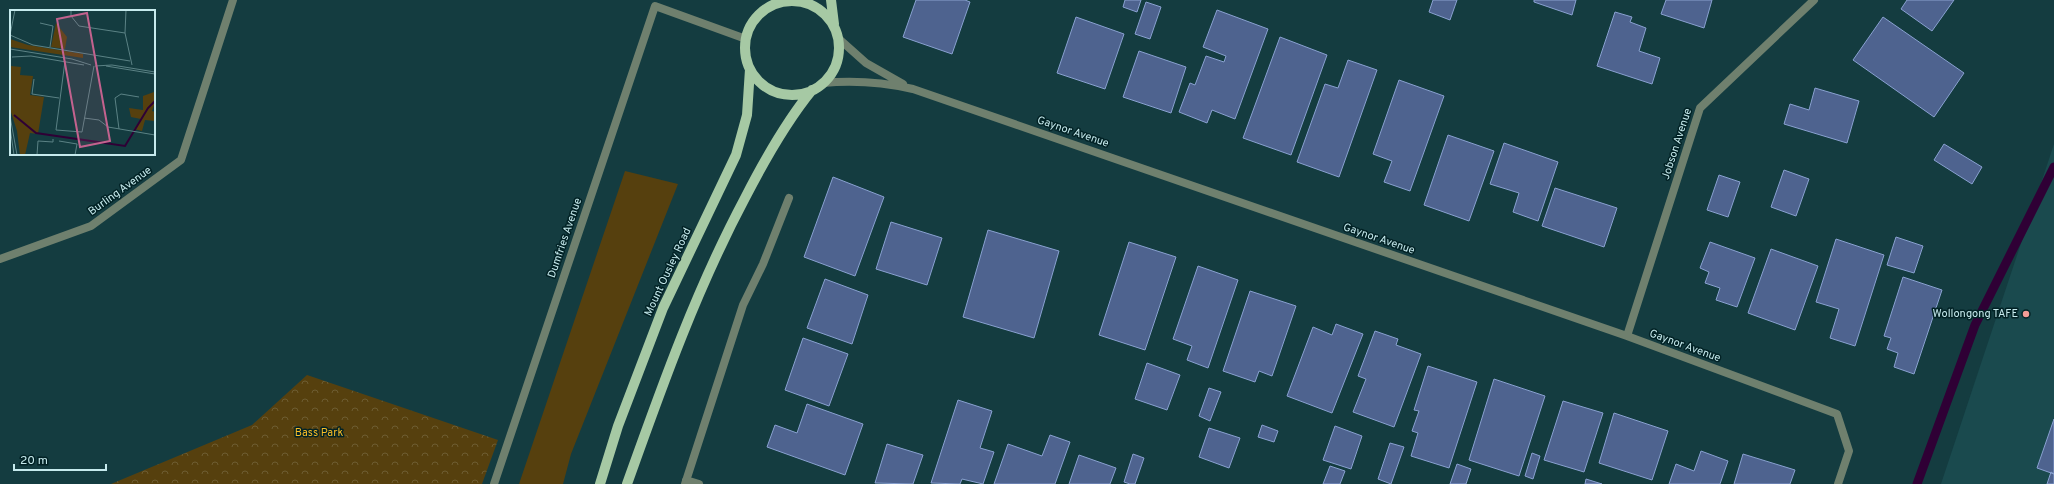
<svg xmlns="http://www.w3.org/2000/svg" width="2054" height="484" viewBox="0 0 2054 484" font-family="Overpass,sans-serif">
<defs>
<pattern id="park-crowns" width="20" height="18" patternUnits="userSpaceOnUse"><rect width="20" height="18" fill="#56400e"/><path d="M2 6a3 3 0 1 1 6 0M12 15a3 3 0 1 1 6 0" fill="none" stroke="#6d5c31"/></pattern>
</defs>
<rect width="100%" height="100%" fill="#143c40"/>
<path fill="#1a4a4e" d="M2054,144V484H1941Z"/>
<path fill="#56400e" d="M625,171L678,184L571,454L563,484H519Z"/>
<path fill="url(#park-crowns)" d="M307,375L498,440L482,484H111L252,425Z"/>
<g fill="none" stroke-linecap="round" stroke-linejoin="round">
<path stroke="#2f0035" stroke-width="9" d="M1917,484L1975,325L2054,167"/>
</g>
<path fill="#4e638f" stroke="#89a1d0" d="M916,0H965L970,2L952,54L903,37Z
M1125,0H1141L1137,12L1123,7Z
M1433,0H1457L1450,20L1429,12Z
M1534,0H1576L1572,15L1534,2Z
M1666,0H1712L1704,28L1661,14Z
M1907,0H1954L1932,31L1901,9Z
M1146,2L1161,7L1150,39L1135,34Z
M1217,10L1268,29L1235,119L1212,110L1207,123L1179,112L1190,83L1195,85L1206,56L1224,62L1226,56L1203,47Z
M1615,12L1632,17L1630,22L1646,28L1639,51L1660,58L1652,84L1597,66Z
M1076,17L1124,34L1105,89L1057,73Z
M1883,17L1964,73L1934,117L1853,60Z
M1280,37L1327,55L1291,155L1243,138Z
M1139,51L1186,67L1171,113L1123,97Z
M1348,60L1377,70L1339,177L1297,162L1325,84L1338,88Z
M1399,80L1444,96L1410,191L1384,182L1392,161L1373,154Z
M1815,88L1859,101L1847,143L1784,124L1790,104L1809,110Z
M1448,135L1494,151L1469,221L1424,205Z
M1504,143L1558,162L1538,221L1513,212L1519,193L1490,184Z
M1944,144L1982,167L1972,184L1934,160Z
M1784,170L1809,179L1796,216L1771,207Z
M1719,175L1740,182L1728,217L1707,210Z
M833,177L884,197L855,276L804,257Z
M1555,188L1617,208L1604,247L1542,226Z
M891,222L942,238L927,285L876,269Z
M988,230L1059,251L1034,338L963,317Z
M1896,237L1923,246L1914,273L1887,265Z
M1836,239L1884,255L1855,346L1830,338L1839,309L1816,302Z
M1129,242L1176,257L1145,350L1099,335Z
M1710,242L1755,258L1737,307L1716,300L1720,288L1705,283L1709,272L1700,268Z
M1771,249L1818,266L1795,330L1748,313Z
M1198,266L1238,280L1208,368L1187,360L1192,346L1173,339Z
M1903,277L1942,290L1914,374L1894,367L1898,353L1887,349L1891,338L1884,336Z
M825,279L868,295L852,344L807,328Z
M1250,291L1296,306L1272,376L1259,371L1255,382L1223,371Z
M1336,324L1363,334L1332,413L1287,396L1313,327L1332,335Z
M1375,331L1398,339L1396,345L1421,354L1394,427L1353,412L1366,379L1358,376Z
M803,338L848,354L829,406L785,390Z
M1147,363L1180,375L1167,410L1135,399Z
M1428,366L1477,382L1449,468L1411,456L1418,433L1412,431L1419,411L1414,410Z
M1494,379L1545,396L1519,476L1469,460Z
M1209,388L1221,392L1210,421L1199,416Z
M958,400L992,411L980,448L994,452L983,484L962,479L960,484L931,483Z
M1563,401L1603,413L1584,472L1544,460Z
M807,404L863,424L845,475L767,447L775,425L797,433Z
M1614,413L1668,431L1652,480L1599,463Z
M2054,419V474L2037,468Z
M1262,425L1278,431L1274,442L1258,437Z
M1335,426L1362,436L1351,469L1323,460Z
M1209,428L1240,438L1229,468L1199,457Z
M1050,435L1070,442L1055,484H994L1008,444L1042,456Z
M1390,443L1404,447L1391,484L1378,479Z
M887,444L923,455L913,484L875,483Z
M1701,451L1728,461L1720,484H1669L1676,464L1694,471Z
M1532,453L1540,456L1533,479L1525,476Z
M1133,454L1144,458L1135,484H1130L1124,482Z
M1743,454L1795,470L1790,484H1734Z
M1079,455L1116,468L1110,484H1069Z
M1457,464L1471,469L1466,484H1450Z
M1330,466L1345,471L1340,484H1323Z
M2051,472L2054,474V484H2047Z
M1586,479L1602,484H1585Z"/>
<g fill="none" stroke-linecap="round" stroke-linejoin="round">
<path stroke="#6f806e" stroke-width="8" d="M838,38L866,63L903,84
M823,83C854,80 882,82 913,89L1627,336L1837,414L1849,451L1838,484
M0,259L91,226L181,160L233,0
M1627,336L1700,108L1814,0
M686,480L699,484
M685,484L743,305L763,264L789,198"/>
<path stroke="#6f806e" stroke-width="8" d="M494,484L655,6L746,39"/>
<path stroke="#a6c9a4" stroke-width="10" d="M831,0L834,24
M745 48a47 47 0 1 1 94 0a47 47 0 1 1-94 0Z
M600,484L618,426L663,308L736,155L747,115L750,69
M627,484C662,386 696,290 745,198C764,161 785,123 812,90"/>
</g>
<circle fill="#f59c96" stroke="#022225" stroke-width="1.5" cx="2026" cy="314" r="4"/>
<g text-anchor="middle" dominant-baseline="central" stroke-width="3" stroke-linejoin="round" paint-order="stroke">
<g font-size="11" fill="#c6eaed" stroke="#022225">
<text transform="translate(1073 132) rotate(19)">Gaynor Avenue</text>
<text transform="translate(1677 144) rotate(-72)">Jobson Avenue</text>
<text transform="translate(120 191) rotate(-36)">Burling Avenue</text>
<text transform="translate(565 238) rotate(-71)">Dumfries Avenue</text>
<text transform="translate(1379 239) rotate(19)">Gaynor Avenue</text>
<text transform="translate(668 272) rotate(-65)">Mount Ousley Road</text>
<text transform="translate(1685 346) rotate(20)">Gaynor Avenue</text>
</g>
<g font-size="11" fill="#c6eaed" stroke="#022225" text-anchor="end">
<text x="2018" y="314">Wollongong TAFE</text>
</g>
<g font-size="11" fill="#fabd26" stroke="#022225">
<text x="319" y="433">Bass Park</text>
</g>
</g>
<g transform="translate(10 10)">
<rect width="145" height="145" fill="#143c40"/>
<path d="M0,29L18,35L73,44V48L0,37ZM0,52L1,56L11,57L10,65L23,66L20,85L34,87L28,124L20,123L15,145H10L7,121L0,99Z" fill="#56400e"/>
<path d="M46,13L57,27L55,39L41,37ZM145,75V93L142,101L145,102V111L135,110L132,121L124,119L131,109L121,107L119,98L133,100V86L144,82Z" fill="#56400e"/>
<path fill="none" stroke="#2f0035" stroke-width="2" d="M4,105L26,123L115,136L138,98L145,91"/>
<path fill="none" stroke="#5b8285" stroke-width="1" d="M61,0V6L69,16L115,23M116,0L115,23L122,55M30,13L43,16L40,37M0,25L23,35L120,51M0,25L5,0M0,39L62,49L81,55M2,47L21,46L74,55M55,51L46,120L72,122L84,56M85,56L102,55L145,62M96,56L145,64M24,69L22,84L49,88M0,106L7,145M74,108L89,110L98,117L145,125M0,117L4,145M109,119L105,88L111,84L129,87M49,131L67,134L65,145M27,145L28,131L43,132V129"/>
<path fill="#c3628e" fill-opacity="0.15" stroke="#c3628e" stroke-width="2" d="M77,3L100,131L70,137L47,9Z"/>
<rect width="145" height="145" fill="none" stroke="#c6eaed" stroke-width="2"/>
</g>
<path d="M14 464v6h92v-6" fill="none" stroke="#c6eaed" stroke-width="2"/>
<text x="20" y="464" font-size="12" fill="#c6eaed" stroke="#022225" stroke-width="3" paint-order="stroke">20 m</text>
</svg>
